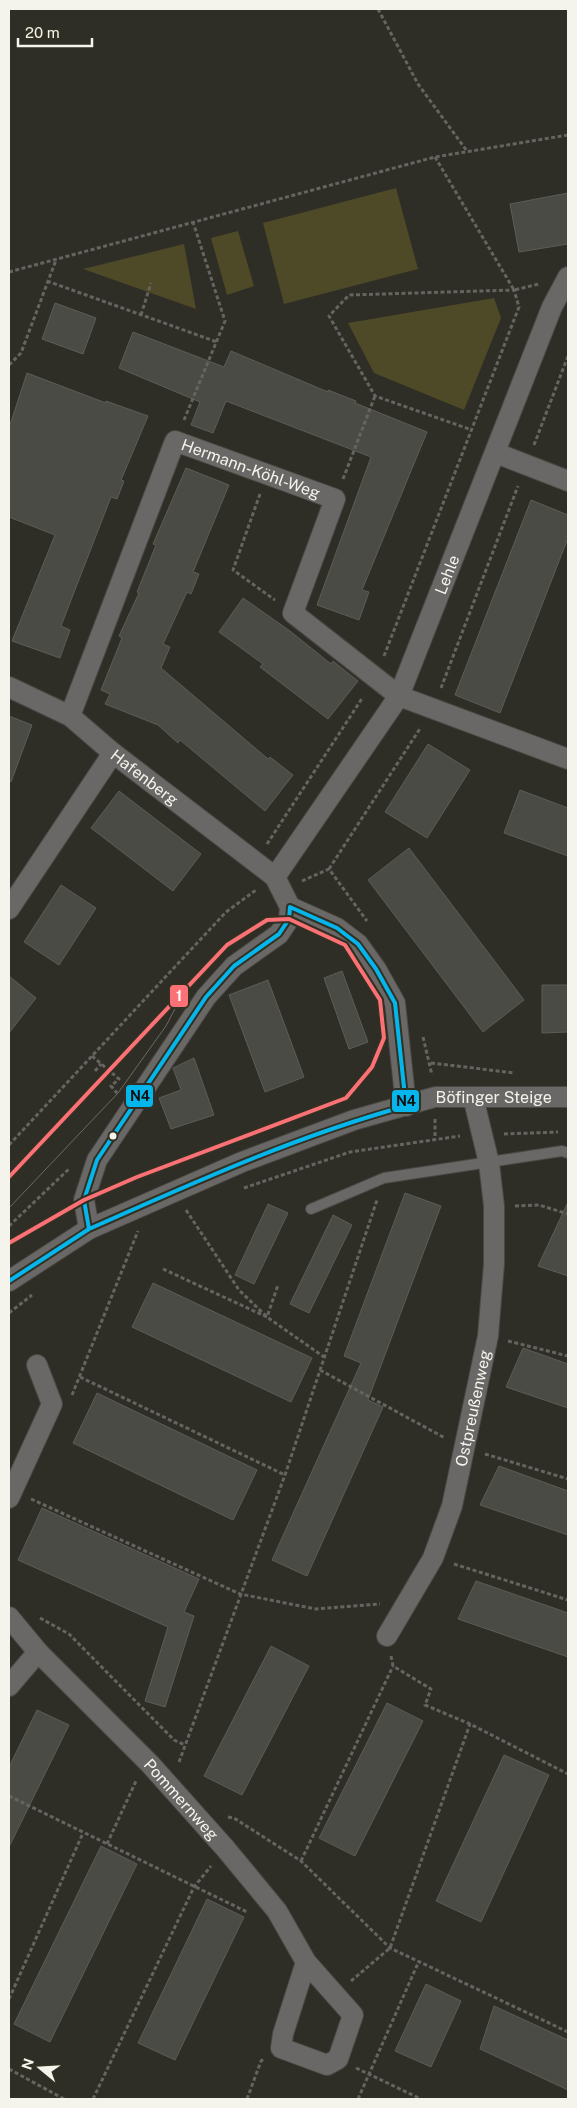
<svg xmlns="http://www.w3.org/2000/svg" width="577" height="2108" viewBox="0 0 577 2108" font-family="'Public Sans',sans-serif">
<rect width="100%" height="100%" fill="#2e2d26"/>
<path fill="#4e4a27" d="M396,188L418,269L284,304L263,223Z
M238,231L254,286L227,295L211,238Z
M184,244L196,309L83,269Z
M494,298L501,318L464,410L374,373L348,323Z"/>
<path fill="#4b4b45" stroke="#5d5d57" d="M568,193V244L519,252L510,204Z
M55,303L96,318L83,354L42,339Z
M133,332L224,367L231,351L328,392V390L356,401L355,403L427,432L362,590L369,592L359,620L317,605L371,457L226,401L213,433L191,425L200,402L119,368Z
M27,373L106,403V401L148,416L121,480L124,481L117,499L111,497L61,626L70,630L60,658L12,641L55,535L9,517V428Z
M186,468L229,485L193,572L199,574L191,594L187,592L163,644L170,647L161,668L268,759L270,757L293,775L265,811L180,740L178,743L158,725L105,704L110,694L101,690L122,638L119,636L139,593L137,592L156,545L153,544Z
M531,500L568,515V538L500,713L455,695Z
M243,598L290,631L331,664L333,661L358,681L328,719L260,667L263,664L219,632Z
M9,716L32,725L11,782L9,781Z
M428,744L470,770L427,838L385,812Z
M520,790L568,808V856L504,833Z
M119,791L201,854L173,891L91,828Z
M409,848L524,1000L483,1032L368,880Z
M61,885L96,908L59,965L24,942Z
M342,971L368,1042L349,1049L324,978Z
M9,976L36,998L9,1033Z
M268,980L304,1077L265,1092L229,995Z
M542,985H568V1032L542,1033Z
M194,1058L214,1115L171,1129L159,1098L181,1090L173,1068Z
M405,1193L441,1206L368,1400L383,1407L307,1576L272,1560L361,1363L344,1356Z
M568,1202V1276L538,1266Z
M268,1204L288,1213L254,1284L235,1275Z
M333,1215L352,1225L309,1313L290,1304Z
M153,1283L312,1358L291,1402L132,1327Z
M523,1348L568,1364V1408L506,1387Z
M97,1393L257,1470L233,1520L73,1443Z
M499,1466L568,1491V1535L480,1505Z
M42,1508L199,1579L184,1612L194,1616L165,1707L145,1701L168,1627L18,1560Z
M476,1581L568,1613V1657L458,1619Z
M271,1646L309,1666L242,1795L204,1776Z
M387,1703L423,1721L355,1856L319,1838Z
M37,1710L69,1725L9,1847V1767Z
M504,1755L549,1775L481,1922L436,1901Z
M101,1846L137,1864L50,2042L14,2024Z
M207,1899L244,1917L175,2060L138,2043Z
M426,1984L461,2001L431,2067L395,2051Z
M494,2006L568,2040V2090L480,2049Z"/>
<g fill="none" stroke-linecap="round" stroke-linejoin="round">
<defs>
<path id="service" d="M311,1209L384,1178L562,1151L568,1153"/>
<g id="minor">
<path d="M496,453L568,481"/>
<path id="s1" d="M9,687L70,716L113,753L275,877L290,907L289,919L279,934L234,966L206,997L97,1160L84,1200L89,1229"/>
<path id="s2" d="M70,716L175,441L335,499L293,613L399,696L568,759"/>
<path id="s3" d="M275,877L399,696L552,307L568,277"/>
<path d="M290,907L337,928L358,944L376,969L395,1003L406,1106"/>
<path d="M9,909L113,753"/>
<path id="s4" d="M9,1281L89,1229L242,1162L354,1120L435,1097H568"/>
<path d="M9,1498L52,1404L37,1365"/>
<path id="s5" d="M9,1617L38,1652L150,1764L225,1848L277,1911L306,1962L353,2015L338,2059L327,2065L281,2048L283,2034L306,1962"/>
<path id="s6" d="M387,1636L433,1558L452,1506L488,1336L494,1264V1206L489,1163L473,1097"/>
<path d="M9,1686L38,1652"/>
</g>
</defs>
<use href="#service" stroke="#494843" stroke-width="12"/>
<use href="#minor" stroke="#494843" stroke-width="22"/>
<path stroke="#656461" stroke-width="3" stroke-dasharray="4 2.5" stroke-linecap="butt" d="M378,9L418,84L467,151
M435,157L514,290L539,284
M9,272L435,157L568,135
M47,281L217,342
M141,315L151,283
M9,365L21,353L56,260
M184,420L225,321L193,222
M534,445L568,356
M343,479L375,396
M260,494L233,570L275,600
M384,656L519,307L514,290L349,295L329,316L375,396L472,430
M441,688L518,486
M267,844L363,697
M329,869L421,727
M302,881L329,869L367,921
M423,1037L432,1075
M92,1056L119,1079L111,1086L117,1093
M431,1063L515,1073
M95,1071L101,1064
M435,1119V1138
M504,1134L558,1132
M9,1145L226,912L256,890
M244,1188L350,1152L460,1136
M515,1206L539,1205L568,1214
M186,1210L239,1290L267,1317L324,1357
M9,1226L70,1168
M163,1269L267,1317L278,1285
M9,1313L32,1295
M508,1341L568,1356
M320,1370L445,1438
M80,1377L285,1475
M72,1395L138,1231
M485,1454L568,1479
M31,1499L240,1594L316,1609L380,1604
M454,1564L568,1600
M40,1618L69,1634L174,1740L185,1745
M391,1656L393,1666L431,1689L425,1705L470,1724L568,1774
M179,1762L285,1475L377,1200
M9,1796L247,1912
M228,1817L234,1818L301,1861L390,1948L568,2032
M107,1844L136,1781
M301,1861L393,1666
M351,1981L390,1948L470,1724
M9,1999L83,1833
M356,2068L421,2099
M9,2069L64,2099
M93,2099L194,1887L211,1866
M247,2099L261,2061L264,2059
M358,2099L419,1961"/>
<use href="#service" stroke="#696866" stroke-width="10"/>
<use href="#minor" stroke="#696866" stroke-width="20"/>
<path stroke="#6a6a67" stroke-width="1" d="M9,1208L118,1093L166,1026L187,986"/>
<defs>
<path id="bus-1" d="M290,907L337,928L358,944L376,969L395,1003L406,1106C296,1136 193,1183 89,1229L84,1200L97,1160L206,997L234,966L279,934L289,919Z
M9,1281L89,1229"/>
</defs>
<use href="#bus-1" stroke="#323023" stroke-width="8"/>
<use href="#bus-1" stroke="#05b6ec" stroke-width="4"/>
<defs>
<path id="tram-1" d="M9,1177L227,945L267,920L289,919L345,945L380,1000L384,1038L372,1067L346,1098L137,1177L84,1200L9,1243"/>
</defs>
<use href="#tram-1" stroke="#323023" stroke-width="8"/>
<use href="#tram-1" stroke="#fc7176" stroke-width="4"/>
</g>
<circle fill="#f5f4ec" stroke="#323023" stroke-width="2" cx="113" cy="1136" r="4.5"/>
<g text-anchor="middle" dominant-baseline="central" stroke-width="4" stroke-linejoin="round" paint-order="stroke">
<g font-size="16" fill="#f5f4ec" stroke="#323023">
<text stroke="none"><textPath href="#s2" startOffset="375">Hermann-Köhl-Weg</textPath></text>
<text stroke="none"><textPath href="#s3" startOffset="350">Lehle</textPath></text>
<text stroke="none"><textPath href="#s1" startOffset="164">Hafenberg</textPath></text>
<text stroke="none"><textPath href="#s4" startOffset="525">Böfinger Steige</textPath></text>
<text stroke="none"><textPath href="#s6" startOffset="246">Ostpreußenweg</textPath></text>
<text stroke="none"><textPath href="#s5" startOffset="251">Pommernweg</textPath></text>
</g>
</g>
<g stroke="#323023" stroke-width="2">
<rect x="169" y="984" width="20" height="24" rx="5" fill="#fc7176"/>
<rect x="125" y="1084" width="29" height="24" rx="5" fill="#05b6ec"/>
<rect x="391" y="1089" width="29" height="24" rx="5" fill="#05b6ec"/>
</g>
<g font-size="14" text-anchor="middle" font-weight="bold" fill="#fff">
<text x="179" y="1001">1</text>
</g>
<g font-size="14" text-anchor="middle" font-weight="bold" fill="#111">
<text x="140" y="1101">N4</text>
<text x="406" y="1106">N4</text>
</g>
<rect width="577" height="2108" fill="none" stroke="#f5f4ec" stroke-width="20"/>
<g transform="translate(40 2068) rotate(288)" stroke="#323023" stroke-width="4" paint-order="stroke">
<path d="M0-4L9 19L0 12L-9 19Z" fill="#f5f4ec"/>
<text y="-8" font-size="14" font-weight="bold" text-anchor="middle" fill="#f5f4ec">N</text>
</g>
<path d="M18 38v8h74v-8" fill="none" stroke="#f5f4ec" stroke-width="2.5"/>
<text x="25" y="38" font-size="15" fill="#f5f4ec" stroke="#323023" stroke-width="4" paint-order="stroke">20 m</text>
</svg>
